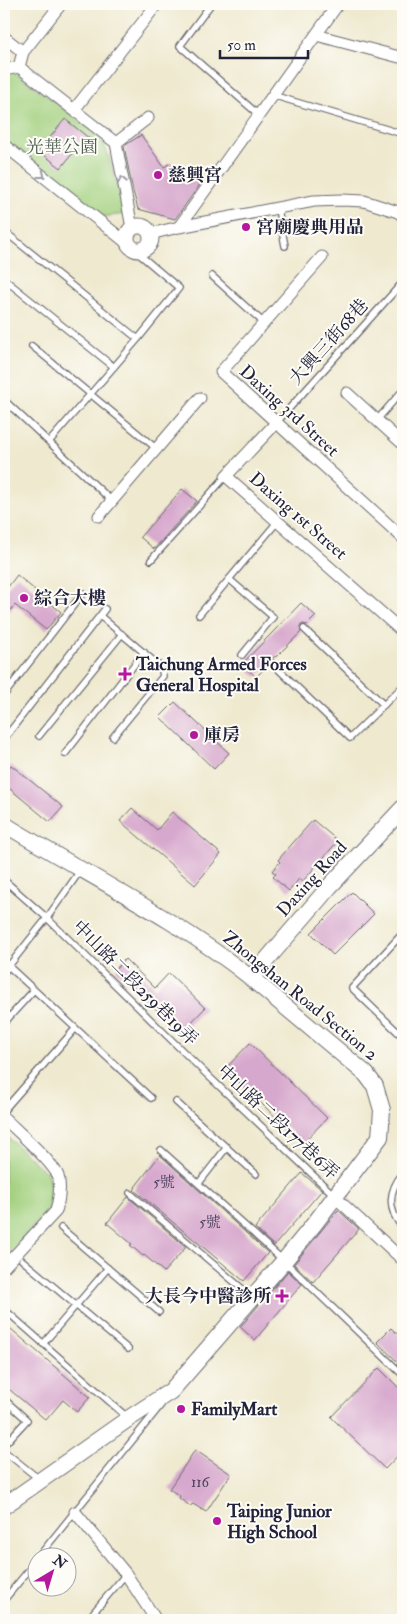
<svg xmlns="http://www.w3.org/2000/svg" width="407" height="1624" viewBox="0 0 407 1624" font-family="'IM FELL Double Pica','Noto Serif TC',serif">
<rect width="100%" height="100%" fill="#fdfcf7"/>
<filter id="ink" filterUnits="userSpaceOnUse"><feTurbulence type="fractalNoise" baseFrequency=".02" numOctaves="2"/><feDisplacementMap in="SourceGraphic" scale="10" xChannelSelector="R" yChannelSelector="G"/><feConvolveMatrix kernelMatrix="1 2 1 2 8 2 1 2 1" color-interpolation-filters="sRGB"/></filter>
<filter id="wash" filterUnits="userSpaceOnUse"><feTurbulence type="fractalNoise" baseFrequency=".0096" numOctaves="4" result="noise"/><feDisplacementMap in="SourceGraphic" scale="20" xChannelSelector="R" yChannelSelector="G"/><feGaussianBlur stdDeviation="1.12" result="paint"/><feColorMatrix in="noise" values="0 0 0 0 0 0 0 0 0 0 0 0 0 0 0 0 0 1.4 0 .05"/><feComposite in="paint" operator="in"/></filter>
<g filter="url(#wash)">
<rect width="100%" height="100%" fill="#efe9cf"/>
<path fill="#a2d07e" stroke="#62795c" d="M12,70L72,115L103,140L127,214L99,217L4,141V72Z
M4,1134L48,1174L51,1198L49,1209L4,1258Z"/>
<g id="blocks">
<path fill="#d7a8cd" d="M65,119L90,139L83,148L79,145L61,168L39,151Z
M141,135L164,167L170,163L201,183L175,219L138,209L133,191L124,146Z
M182,489L197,501L154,549L140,537Z
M17,575L61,612L46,630L15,605L4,618V592Z
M301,603L316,616L307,625L303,624L300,626L301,632L277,656L269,659L268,665L256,677L242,664Z
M175,702L229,753L214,769L160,717Z
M11,765L63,807L50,822L4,784V774Z
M132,808L157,830L172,812L221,854L195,885L120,821Z
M313,820L338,841L302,882L299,879L289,891L273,877L276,874L272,871L280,862L278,860Z
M352,892L374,914L333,955L311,933Z
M125,959L155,988L169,973L205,1008L181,1033L115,970Z
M250,1043L327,1118L303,1143L225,1069Z
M160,1155L268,1253L244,1281L134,1190L136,1187H135Z
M302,1173L322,1190L274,1246L255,1228Z
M128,1197L186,1247L164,1272L144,1255L143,1256L130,1245L132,1244L107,1223Z
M338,1210L359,1229L313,1282L294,1264Z
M288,1271L302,1284L255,1340L240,1327Z
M4,1323L90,1397L77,1412L63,1400L46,1420L4,1385Z
M391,1328L403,1339V1367L377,1342Z
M379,1368L403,1392V1450L385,1469L331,1417Z
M195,1450L231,1474L206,1512L193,1504L190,1506L179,1498L180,1496L169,1489Z"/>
</g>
</g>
<g filter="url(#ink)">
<use href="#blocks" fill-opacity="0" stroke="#6a686f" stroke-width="1"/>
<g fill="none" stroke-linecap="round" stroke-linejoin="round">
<defs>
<path id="service" d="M211,4L180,46L259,115
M272,95L403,134
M278,209L285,246
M4,231L138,339
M212,276L264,323
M4,279L114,367
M32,346L157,449
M4,400L112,501
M377,420L403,390
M277,422L403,282
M49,442L138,339L179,288L133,249
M151,560L226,476
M229,579L273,617L242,655
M199,615L278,521
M100,616L161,667L163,676L113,737
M304,629L384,705
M272,663L350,738L403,686
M4,695L83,593
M39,736L122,634
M4,739L105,609
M65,754L144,652
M4,880L47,918L201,1069L334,1195
M403,933L352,988L403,1037
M4,962L151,1098
M4,972L47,918L80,871
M4,1023L34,990
M176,1102L256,1174
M4,1110L75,1029
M161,1150L284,1261L403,1375
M403,1173C388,1191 387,1210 403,1228
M199,1183L227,1147
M130,1193L252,1297
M61,1228L159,1312
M22,1260L128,1349
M4,1309L127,1417
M43,1344L108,1268
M4,1399L27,1420L4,1445
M4,1451L39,1479
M39,1556L161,1405
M4,1600L38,1559
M87,1620L126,1574"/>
<path id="minor" d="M316,35L403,58
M4,37L23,52
M19,67L23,52L61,4
M4,70L19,67L116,143L132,228
M74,110L157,4
M116,143L148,118
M4,145L127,243
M179,227L338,4
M150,234L179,227L314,201L342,200L364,201L398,212L403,216
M322,257L221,372L403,538
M347,393L403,444
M277,422L226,476L403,632
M99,516L200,398
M4,1118C16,1130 53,1162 58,1176C61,1187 59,1200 56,1211L4,1267
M335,1197L403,1260
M75,1512L126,1574L156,1620"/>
<path id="tertiary" d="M127 238a12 12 0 1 1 24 0a12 12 0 1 1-24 0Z
M4,824C87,875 175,918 251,978"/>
<path id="secondary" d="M4,1506L128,1419L171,1391L284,1261L315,1223L380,1137L382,1110L375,1086L366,1074L251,978L330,886L403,808"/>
</defs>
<use href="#service" stroke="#6a686f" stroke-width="8"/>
<use href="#minor" stroke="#6a686f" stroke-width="13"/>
<use href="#tertiary" stroke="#6a686f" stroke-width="17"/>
<use href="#secondary" stroke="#6a686f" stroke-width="18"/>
<use href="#service" stroke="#fff" stroke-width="5.5"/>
<use href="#minor" stroke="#fff" stroke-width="11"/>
<use href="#tertiary" stroke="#fff" stroke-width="15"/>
<use href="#secondary" stroke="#fff" stroke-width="16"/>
</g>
<defs><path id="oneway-chevron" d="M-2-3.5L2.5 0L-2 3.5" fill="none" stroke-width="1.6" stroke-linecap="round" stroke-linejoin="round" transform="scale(1.25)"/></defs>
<g stroke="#9c9ca7">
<use href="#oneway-chevron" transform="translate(42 175) rotate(38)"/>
<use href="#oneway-chevron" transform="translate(122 180) rotate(-100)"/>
</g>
</g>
<g fill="#b5179e" stroke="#fdfcf7" stroke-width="2">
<circle cx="158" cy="175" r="5"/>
<circle cx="246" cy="227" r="5"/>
<circle cx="24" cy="598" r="5"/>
<path d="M122.5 666.5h5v5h5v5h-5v5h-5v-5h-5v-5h5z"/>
<circle cx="194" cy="735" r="5"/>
<path d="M279.5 1288.5h5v5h5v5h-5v5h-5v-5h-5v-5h5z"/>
<circle cx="181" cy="1409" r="5"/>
<circle cx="217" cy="1521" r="5"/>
</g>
<g text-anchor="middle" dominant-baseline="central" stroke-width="4" stroke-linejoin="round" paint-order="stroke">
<g font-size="15" fill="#4f4460">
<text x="164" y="1182">5號</text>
<text x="210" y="1222">5號</text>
<text x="200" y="1482">116</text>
</g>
<g font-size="18" fill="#4f5f52" stroke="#fdfcf7">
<text x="62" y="147">光華公園</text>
</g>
<g font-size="18" font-weight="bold" fill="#22223b" stroke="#fdfcf7" text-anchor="start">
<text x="168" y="175">慈興宮</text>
<text x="256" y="227">宮廟慶典用品</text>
<text x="34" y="598">綜合大樓</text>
<text x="136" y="664">Taichung Armed Forces<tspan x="136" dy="21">General Hospital</tspan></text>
<text x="204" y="735">庫房</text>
<text x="271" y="1296" text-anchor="end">大長今中醫診所</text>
<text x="191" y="1409">FamilyMart</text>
<text x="227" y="1511">Taiping Junior<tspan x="227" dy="21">High School</tspan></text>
</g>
<g font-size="18" fill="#22223b" stroke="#fdfcf7">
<text transform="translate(329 342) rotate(-48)">大興三街68巷</text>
<text transform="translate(289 411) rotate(42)">Daxing 3rd Street</text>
<text transform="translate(298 516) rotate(41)">Daxing 1st Street</text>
<text transform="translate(312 879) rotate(-48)">Daxing Road</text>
<text transform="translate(135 983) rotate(45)">中山路二段259巷19弄</text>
<text transform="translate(300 996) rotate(39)">Zhongshan Road Section 2</text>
<text transform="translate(278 1122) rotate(43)">中山路二段177巷6弄</text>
</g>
</g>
<rect width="407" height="1624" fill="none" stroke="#fdfcf7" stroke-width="20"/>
<g transform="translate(52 1572) rotate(38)"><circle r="24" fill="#fdfcf7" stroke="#a5a5ac"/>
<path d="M0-4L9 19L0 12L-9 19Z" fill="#b5179e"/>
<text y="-8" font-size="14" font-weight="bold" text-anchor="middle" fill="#22223b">N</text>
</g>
<path d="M220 50v8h88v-8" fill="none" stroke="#22223b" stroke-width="2.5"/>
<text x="227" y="50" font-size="15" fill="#22223b" stroke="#fdfcf7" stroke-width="4" paint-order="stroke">50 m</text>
</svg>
